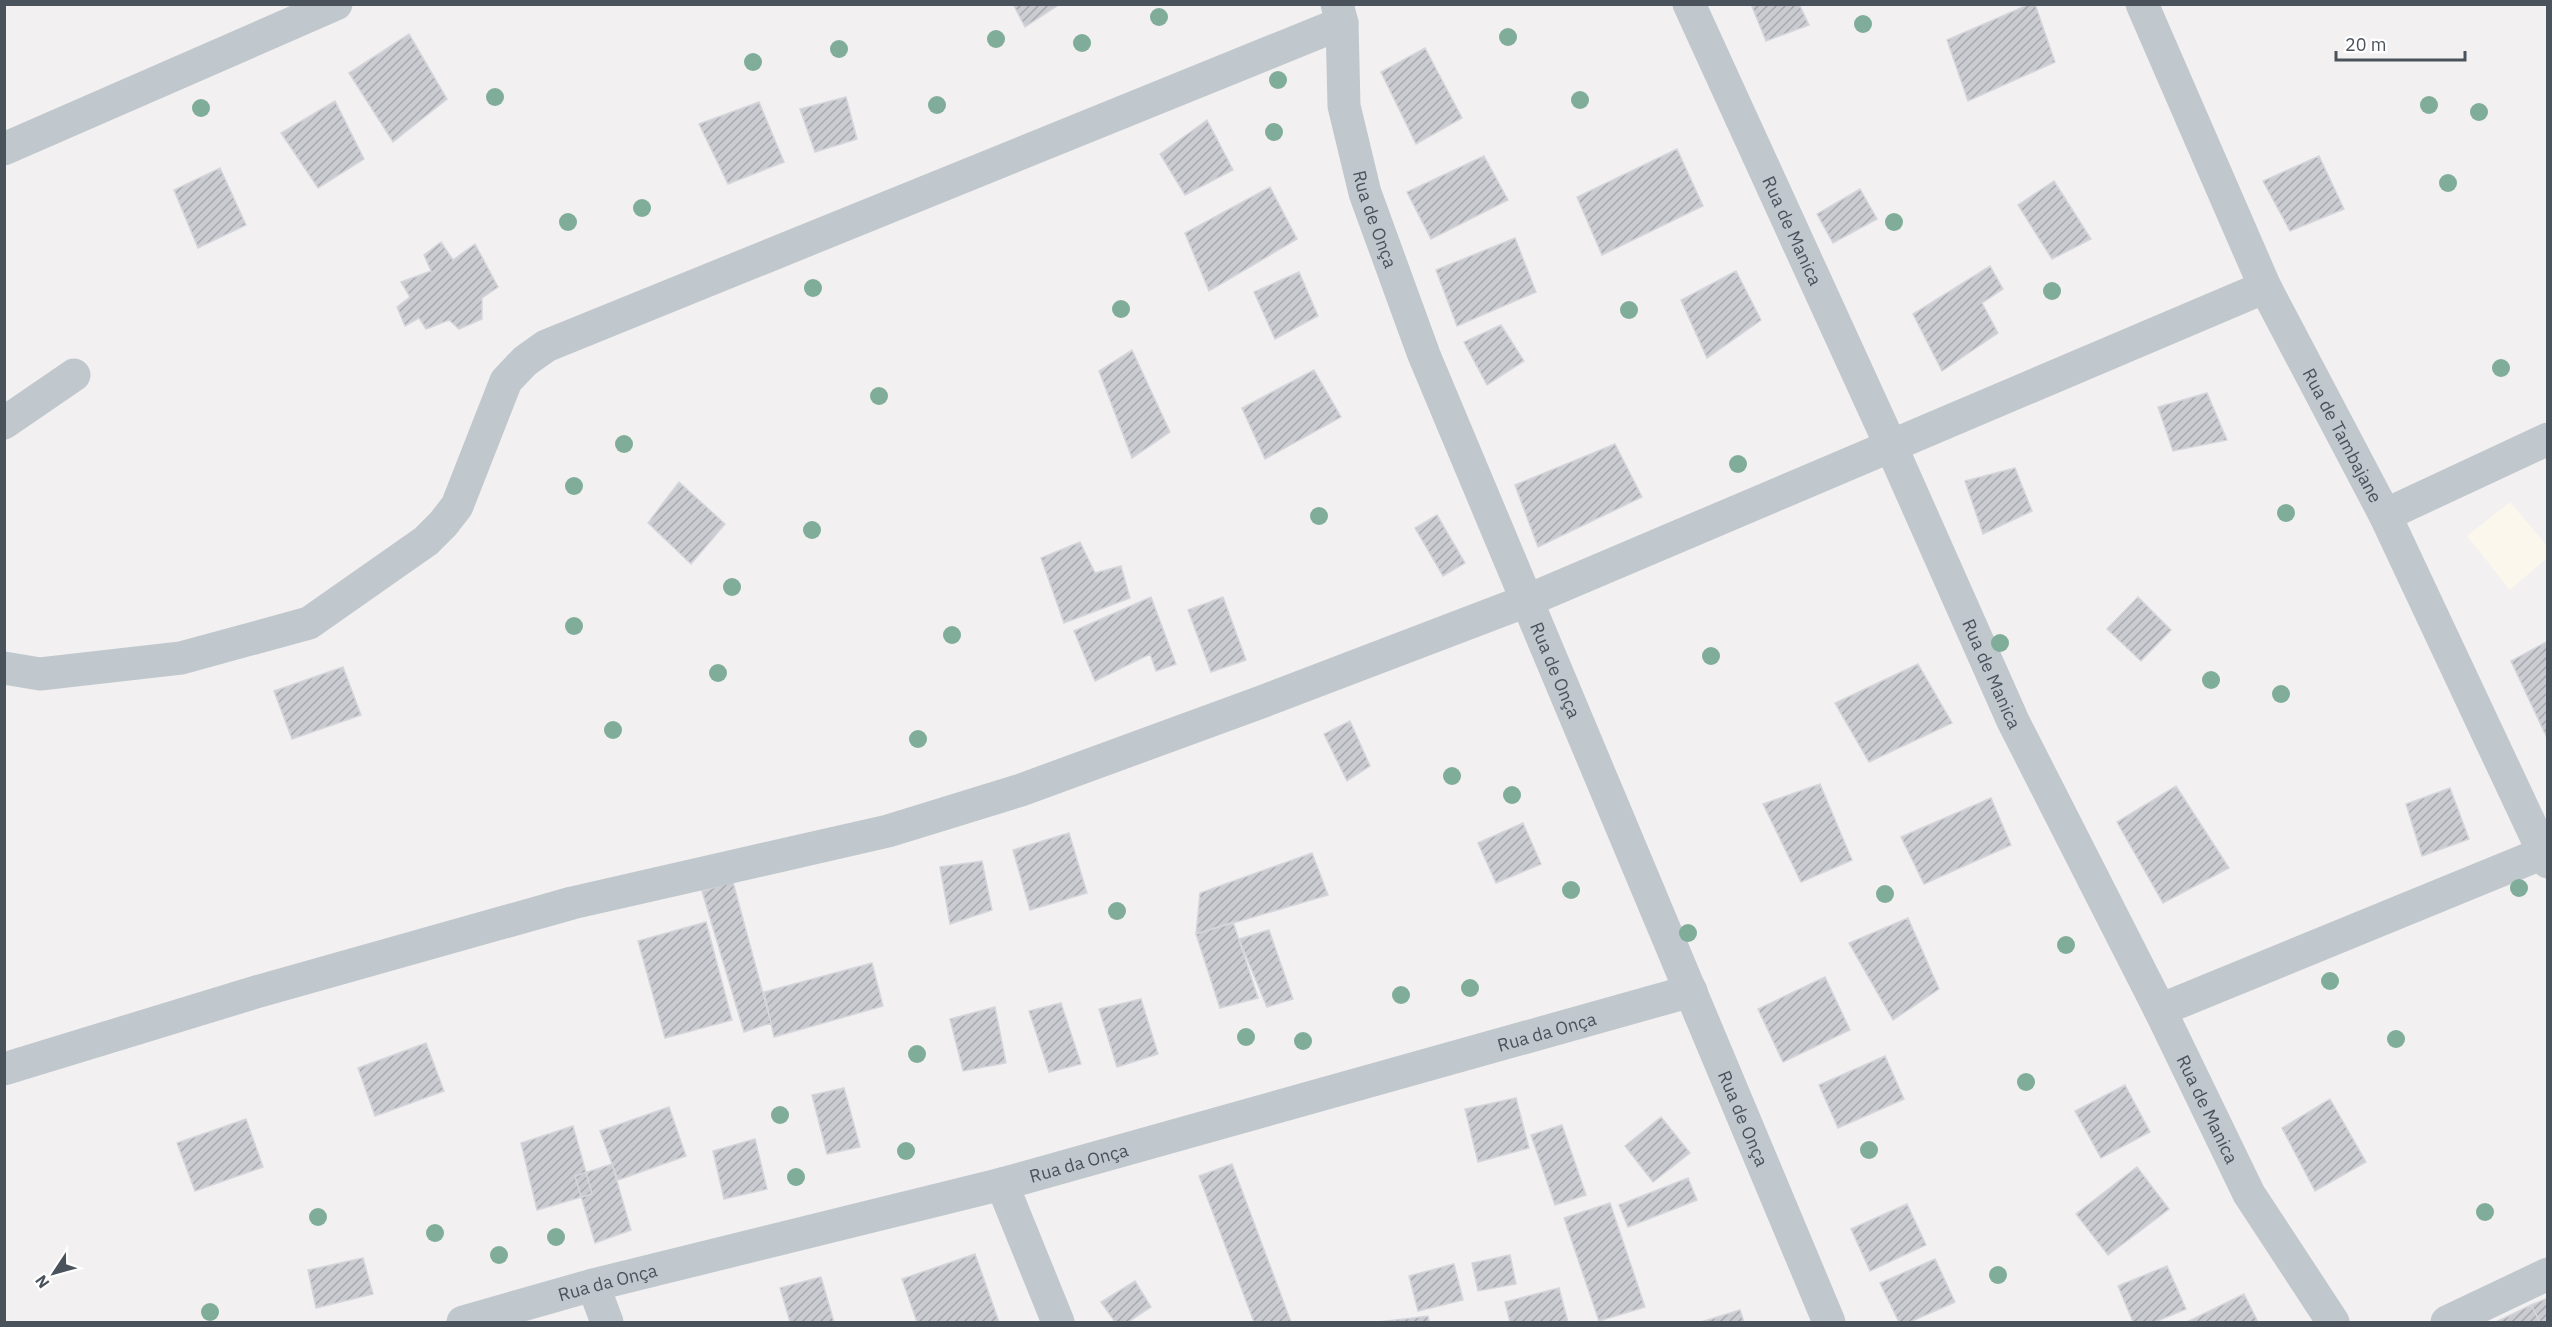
<svg xmlns="http://www.w3.org/2000/svg" width="2552" height="1327" viewBox="0 0 2552 1327" font-family="'IBM Plex Sans',sans-serif">
<defs>
<pattern id="building-hatch" width="6" height="6" patternUnits="userSpaceOnUse" patternTransform="scale(1.5)"><rect width="6" height="6" fill="#cbccd2"/><path d="M-1 1l2-2M0 6l6-6M5 7l2-2" fill="none" stroke="#a7a8ae"/></pattern>
</defs>
<rect width="100%" height="100%" fill="#f2f0f0"/>
<path fill="#fbf7ec" d="M2510,502L2547,546L2548,557L2510,590L2467,536Z"/>
<path fill="url(#building-hatch)" stroke="#d5d6db" stroke-width="1.5" d="M1013,4H1060L1025,27Z
M1751,4H1799L1809,25L1766,41Z
M2030,4H2035L2055,62L1968,101L1947,40Z
M409,34L447,99L393,142L349,73Z
M1425,48L1462,118L1416,144L1381,72Z
M846,97L857,139L815,152L800,109Z
M335,101L364,159L318,188L281,133Z
M759,102L784,162L728,184L699,124Z
M1207,120L1233,170L1185,195L1160,154Z
M1677,149L1703,206L1602,255L1577,197Z
M1484,156L1508,200L1431,239L1407,192Z
M2319,156L2344,209L2290,231L2263,181Z
M220,168L246,225L198,248L174,190Z
M2054,181L2091,239L2052,259L2018,205Z
M1270,187L1297,239L1209,291L1185,233Z
M1860,189L1877,219L1833,243L1817,214Z
M1515,238L1536,292L1457,326L1436,270Z
M441,242L453,260L475,244L498,287L482,298V319L459,329L449,320L426,329L419,318L405,326L397,307L410,297L401,282L431,271L424,255Z
M1990,266L2003,289L1982,303L1998,333L1942,371L1913,314Z
M1736,271L1761,320L1707,358L1681,300Z
M1299,272L1318,316L1275,339L1254,292Z
M1501,325L1524,361L1487,385L1464,342Z
M1132,350L1170,432L1132,458L1099,371Z
M1314,370L1341,417L1265,459L1242,408Z
M2207,393L2227,440L2173,451L2158,407Z
M1615,444L1642,497L1538,547L1515,485Z
M2015,468L2032,511L1983,534L1965,481Z
M679,482L725,524L691,564L648,523Z
M1437,515L1465,563L1443,576L1415,528Z
M1080,542L1095,573L1121,566L1130,598L1064,623L1041,558Z
M1151,597L1176,664L1156,671L1150,654L1095,681L1074,631Z
M1223,597L1246,660L1211,672L1188,610Z
M2138,597L2171,630L2141,661L2107,629Z
M2548,641V740L2511,661Z
M1918,664L1952,723L1869,762L1835,703Z
M343,667L361,715L292,739L274,691Z
M1350,721L1370,766L1347,781L1324,734Z
M1820,784L1852,860L1801,882L1763,804Z
M2176,786L2229,868L2163,903L2117,822Z
M2450,788L2469,839L2422,856L2406,804Z
M1991,798L2011,845L1924,884L1901,837Z
M1523,823L1541,864L1496,883L1478,843Z
M1069,833L1087,893L1030,910L1013,850Z
M1312,853L1328,895L1196,934L1200,893Z
M982,861L992,910L950,924L940,867Z
M733,882L771,1023L744,1032L702,891Z
M1908,918L1939,989L1893,1020L1849,943Z
M706,922L732,1020L665,1038L638,941Z
M1233,922L1258,998L1220,1008L1196,934Z
M1269,930L1293,999L1267,1007L1239,939Z
M872,963L883,1006L774,1037L764,992Z
M1825,977L1850,1030L1783,1062L1758,1009Z
M1141,999L1158,1054L1117,1067L1099,1009Z
M1061,1003L1081,1064L1049,1072L1029,1011Z
M995,1007L1006,1063L963,1071L950,1019Z
M426,1043L444,1091L375,1116L358,1068Z
M1885,1056L1904,1099L1838,1128L1819,1085Z
M2125,1085L2150,1132L2101,1158L2075,1111Z
M844,1088L860,1147L827,1154L812,1095Z
M1516,1098L1529,1148L1478,1162L1465,1109Z
M2330,1099L2366,1162L2315,1191L2282,1128Z
M669,1107L686,1156L618,1180L600,1131Z
M1661,1117L1690,1153L1653,1182L1625,1146Z
M246,1119L263,1167L195,1191L177,1143Z
M1562,1125L1586,1195L1555,1205L1531,1135Z
M573,1126L592,1194L537,1210L521,1143Z
M755,1139L767,1189L724,1199L713,1151Z
M612,1164L631,1230L595,1243L575,1176Z
M1232,1164L1291,1322H1254L1199,1176Z
M2137,1167L2169,1209L2108,1255L2076,1214Z
M1688,1178L1697,1200L1628,1227L1619,1205Z
M1610,1203L1645,1307L1599,1321L1564,1218Z
M1907,1204L1926,1245L1870,1271L1851,1229Z
M975,1254L999,1322H917L902,1279Z
M1510,1255L1516,1284L1478,1291L1472,1263Z
M363,1258L373,1294L316,1308L308,1270Z
M1935,1259L1955,1302L1910,1322H1899L1880,1283Z
M1454,1264L1463,1300L1418,1311L1409,1276Z
M2167,1266L2186,1309L2155,1322H2133L2118,1286Z
M821,1277L834,1322H790L780,1288Z
M1135,1281L1151,1307L1128,1322H1115L1101,1302Z
M1559,1288L1568,1322H1510L1505,1302Z
M2244,1294L2258,1322H2187Z
M2548,1298V1322H2540L2531,1305Z
M2531,1305L2540,1322H2496Z
M1740,1310L1744,1322H1701Z
M1428,1316L1429,1322H1379Z"/>
<g fill="none" stroke-linecap="round" stroke-linejoin="round">
<g stroke="#c0c7cd" stroke-width="33">
<path id="s1" d="M1337,4L1342,23L1344,106L1365,193L1424,355L1829,1322"/>
<path id="s2" d="M1689,4L1891,446L2013,721L2160,1010L2249,1194L2333,1322"/>
<path id="s3" d="M2142,4L2265,287L2385,515L2548,862"/>
<path d="M4,149L336,4"/>
<path d="M4,423L74,375"/>
<path d="M2385,515L2548,439"/>
<path d="M4,668L40,674L181,658L309,623L426,541L443,524L457,506L506,381L525,361L546,346L1342,23"/>
<path d="M2160,1010L2548,851"/>
<path d="M4,1069L256,992L572,903L888,831L1021,790L1264,701L1526,601L2265,287"/>
<path d="M1002,1184L1058,1322"/>
<path d="M593,1285L607,1322"/>
<path id="s4" d="M463,1322L593,1285L1002,1184L1691,991"/>
<path d="M2447,1322L2548,1274"/>
</g>
</g>
<g fill="#7fad99">
<circle cx="1159" cy="17" r="9"/>
<circle cx="1863" cy="24" r="9"/>
<circle cx="1508" cy="37" r="9"/>
<circle cx="996" cy="39" r="9"/>
<circle cx="1082" cy="43" r="9"/>
<circle cx="839" cy="49" r="9"/>
<circle cx="753" cy="62" r="9"/>
<circle cx="1278" cy="80" r="9"/>
<circle cx="495" cy="97" r="9"/>
<circle cx="1580" cy="100" r="9"/>
<circle cx="937" cy="105" r="9"/>
<circle cx="2429" cy="105" r="9"/>
<circle cx="201" cy="108" r="9"/>
<circle cx="2479" cy="112" r="9"/>
<circle cx="1274" cy="132" r="9"/>
<circle cx="2448" cy="183" r="9"/>
<circle cx="642" cy="208" r="9"/>
<circle cx="568" cy="222" r="9"/>
<circle cx="1894" cy="222" r="9"/>
<circle cx="813" cy="288" r="9"/>
<circle cx="2052" cy="291" r="9"/>
<circle cx="1121" cy="309" r="9"/>
<circle cx="1629" cy="310" r="9"/>
<circle cx="2501" cy="368" r="9"/>
<circle cx="879" cy="396" r="9"/>
<circle cx="624" cy="444" r="9"/>
<circle cx="1738" cy="464" r="9"/>
<circle cx="574" cy="486" r="9"/>
<circle cx="2286" cy="513" r="9"/>
<circle cx="1319" cy="516" r="9"/>
<circle cx="812" cy="530" r="9"/>
<circle cx="732" cy="587" r="9"/>
<circle cx="574" cy="626" r="9"/>
<circle cx="952" cy="635" r="9"/>
<circle cx="2000" cy="643" r="9"/>
<circle cx="1711" cy="656" r="9"/>
<circle cx="718" cy="673" r="9"/>
<circle cx="2211" cy="680" r="9"/>
<circle cx="2281" cy="694" r="9"/>
<circle cx="613" cy="730" r="9"/>
<circle cx="918" cy="739" r="9"/>
<circle cx="1452" cy="776" r="9"/>
<circle cx="1512" cy="795" r="9"/>
<circle cx="2519" cy="888" r="9"/>
<circle cx="1571" cy="890" r="9"/>
<circle cx="1885" cy="894" r="9"/>
<circle cx="1117" cy="911" r="9"/>
<circle cx="1688" cy="933" r="9"/>
<circle cx="2066" cy="945" r="9"/>
<circle cx="2330" cy="981" r="9"/>
<circle cx="1470" cy="988" r="9"/>
<circle cx="1401" cy="995" r="9"/>
<circle cx="1246" cy="1037" r="9"/>
<circle cx="2396" cy="1039" r="9"/>
<circle cx="1303" cy="1041" r="9"/>
<circle cx="917" cy="1054" r="9"/>
<circle cx="2026" cy="1082" r="9"/>
<circle cx="780" cy="1115" r="9"/>
<circle cx="1869" cy="1150" r="9"/>
<circle cx="906" cy="1151" r="9"/>
<circle cx="796" cy="1177" r="9"/>
<circle cx="2485" cy="1212" r="9"/>
<circle cx="318" cy="1217" r="9"/>
<circle cx="435" cy="1233" r="9"/>
<circle cx="556" cy="1237" r="9"/>
<circle cx="499" cy="1255" r="9"/>
<circle cx="1998" cy="1275" r="9"/>
<circle cx="210" cy="1312" r="9"/>
</g>
<g text-anchor="middle" dominant-baseline="central" stroke-width="4.5" stroke-linejoin="round" paint-order="stroke">
<g font-size="18" fill="#4a525c" stroke="#fff">
<text stroke="none"><textPath href="#s1" startOffset="220">Rua de Onça</textPath></text>
<text stroke="none"><textPath href="#s2" startOffset="249">Rua de Manica</textPath></text>
<text stroke="none"><textPath href="#s3" startOffset="476">Rua de Tambajane</textPath></text>
<text stroke="none"><textPath href="#s1" startOffset="706">Rua de Onça</textPath></text>
<text stroke="none"><textPath href="#s2" startOffset="735">Rua de Manica</textPath></text>
<text stroke="none"><textPath href="#s4" startOffset="1122">Rua da Onça</textPath></text>
<text stroke="none"><textPath href="#s2" startOffset="1221">Rua de Manica</textPath></text>
<text stroke="none"><textPath href="#s1" startOffset="1192">Rua de Onça</textPath></text>
<text stroke="none"><textPath href="#s4" startOffset="636">Rua da Onça</textPath></text>
<text stroke="none"><textPath href="#s4" startOffset="150">Rua da Onça</textPath></text>
</g>
</g>
<rect width="2552" height="1327" fill="none" stroke="#4a525c" stroke-width="12"/>
<g transform="translate(54 1273) rotate(234)" stroke="#ffffff" stroke-width="4.5" paint-order="stroke">
<path d="M0-4.5L10 22L0 15L-10 22Z" fill="#4a525c"/>
<text y="-9" font-size="16" font-weight="bold" text-anchor="middle" fill="#4a525c">N</text>
</g>
<path d="M2336 51v9h129v-9" fill="none" stroke="#4a525c" stroke-width="3"/>
<text x="2345" y="51" font-size="18" fill="#4a525c" stroke="#ffffff" stroke-width="4.5" paint-order="stroke">20 m</text>
</svg>
